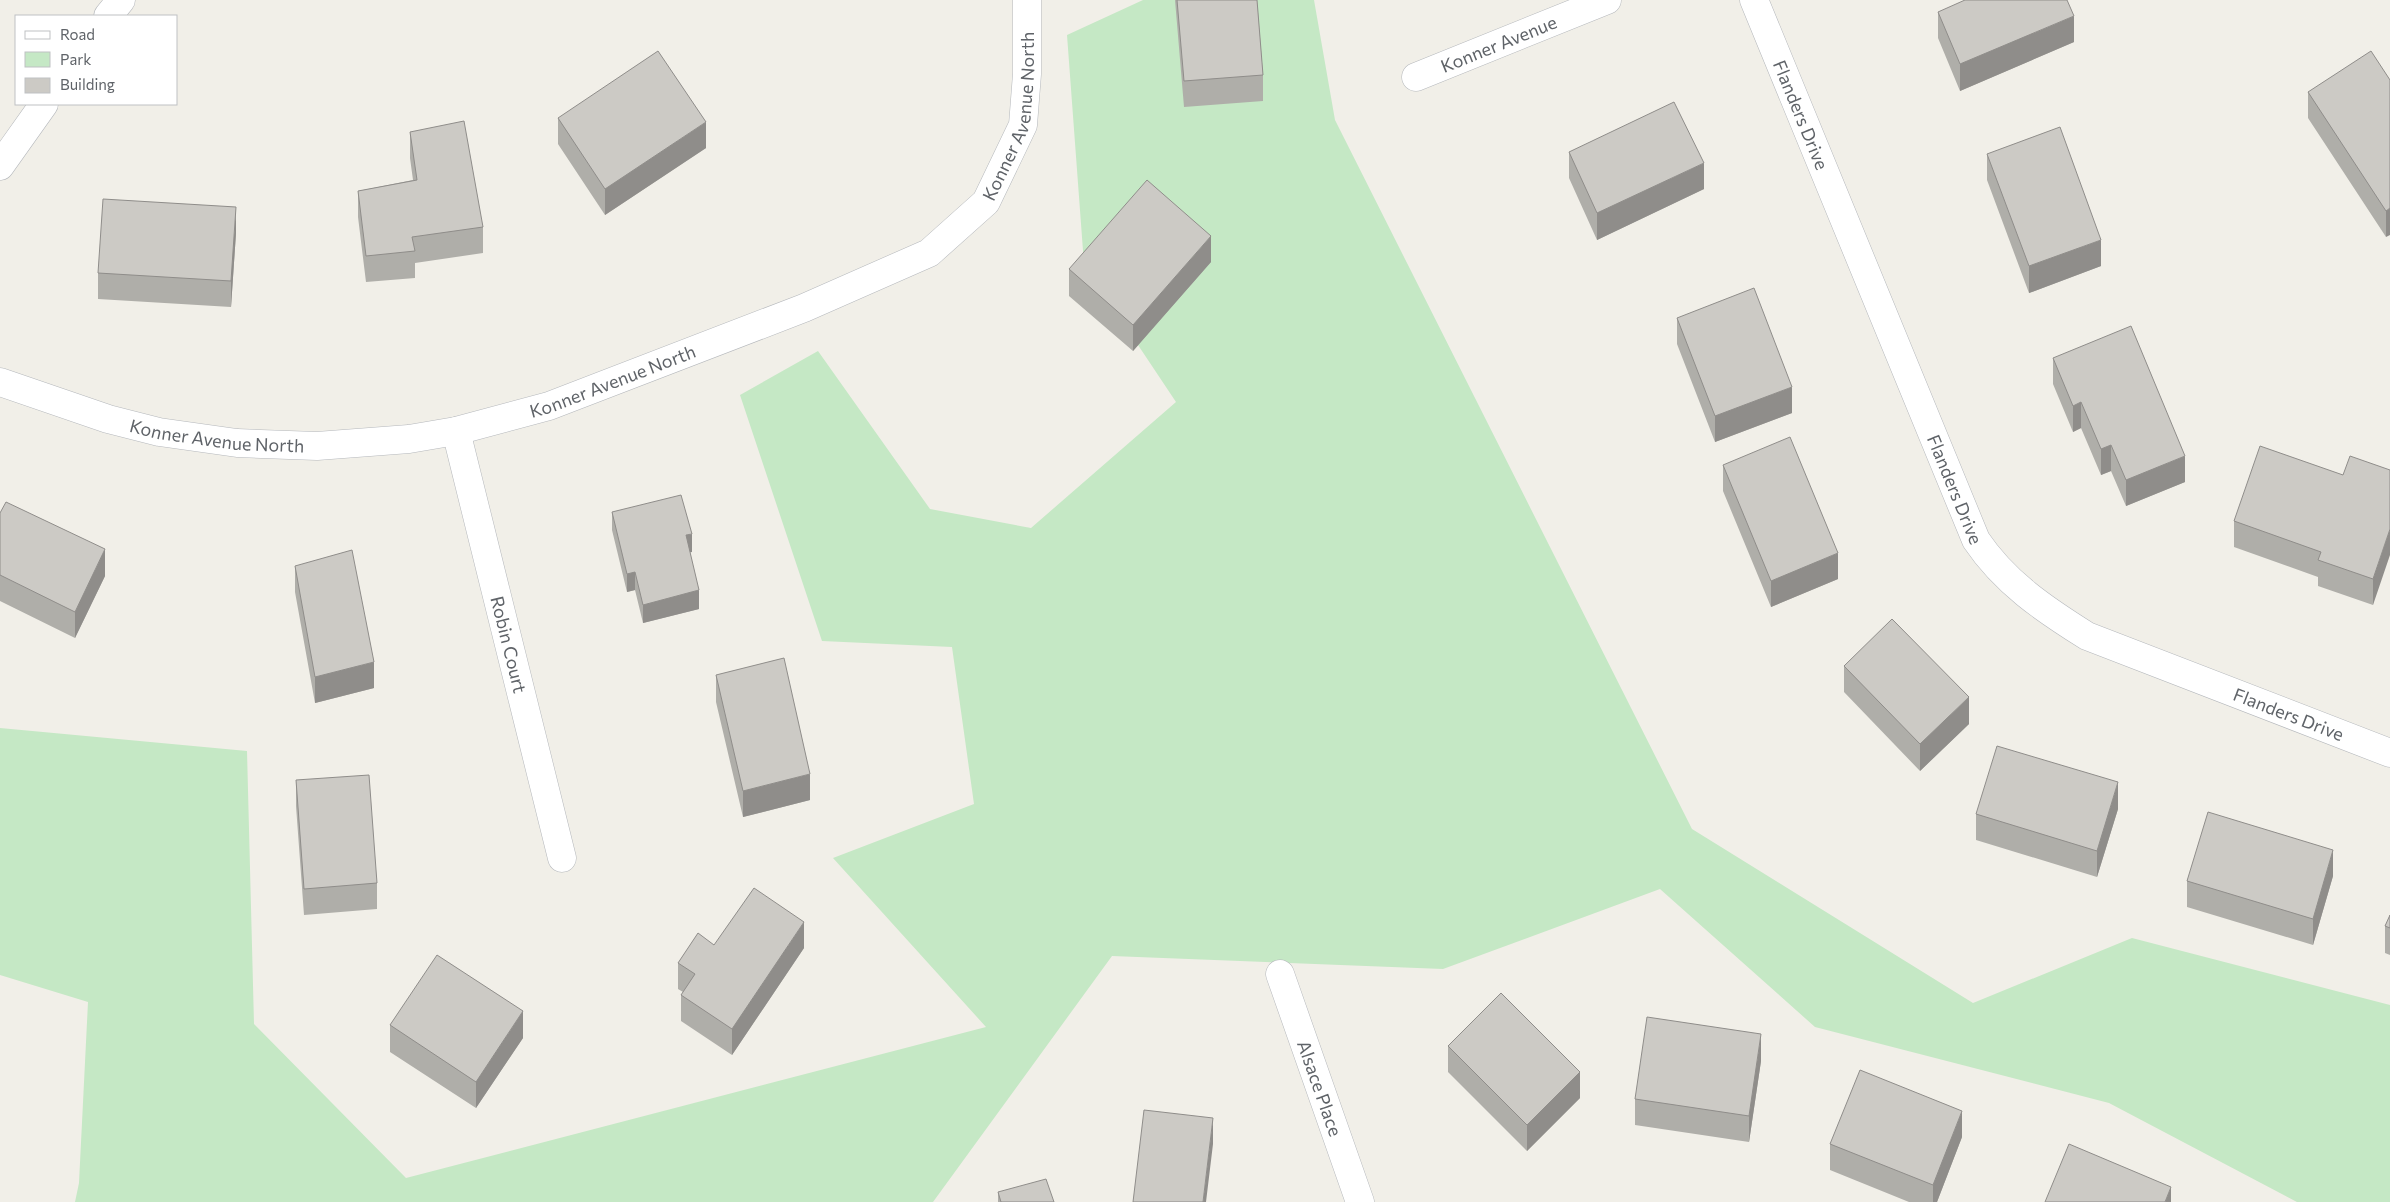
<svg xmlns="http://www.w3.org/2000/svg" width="2390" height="1202" viewBox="0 0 2390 1202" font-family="Commissioner,sans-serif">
<rect width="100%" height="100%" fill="#f1efe8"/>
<path fill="#c5e8c5" d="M1143,0H1314L1335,120L1692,829L1973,1003L2132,938L2390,1005V1202H2297L2109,1103L1815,1027L1660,889L1443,969L1112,956L933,1202H75L79,1183L88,1002L0,975V728L247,751L254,1024L406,1178L986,1027L833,858L974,804L952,647L822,641L740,395L818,351L930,509L1031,528L1176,402L1084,264L1067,35Z"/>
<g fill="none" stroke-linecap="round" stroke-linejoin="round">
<defs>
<g id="minor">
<path id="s1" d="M1754,0L1976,540C2005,583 2044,609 2087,636L2390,753"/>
<path id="s2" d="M1416,77L1607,0"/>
<path id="s3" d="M0,382L108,419L159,432L237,443L317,446L409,439L456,431L549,406L804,308L929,253L986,202L1023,125L1027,74V0"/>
<path id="s4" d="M456,431L562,858"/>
<path id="s5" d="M1280,974L1360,1202"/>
</g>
<path id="tertiary" d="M108,16L121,0
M0,166L44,104"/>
</defs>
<use href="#minor" stroke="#b5b8bc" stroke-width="29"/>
<use href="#tertiary" stroke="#b5b8bc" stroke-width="29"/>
<use href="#minor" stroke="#fff" stroke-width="28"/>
<use href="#tertiary" stroke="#fff" stroke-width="28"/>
</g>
<path fill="#afaea9" d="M1175,0H1257L1263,75V101L1184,107Z
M1938,12L2074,42L1960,91L1938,38Z
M2390,80L2386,237L2308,118V92Z
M558,118L706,148L605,215L558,144Z
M410,132L483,227V253L415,263V278L366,282L358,217V191L413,180L410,158Z
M1569,152L1704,189L1597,240L1569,178Z
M1987,154L2101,266L2029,293L1987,180Z
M236,233L231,307L98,299V273Z
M1211,262L1133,351L1069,296V269Z
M1677,318L1792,413L1715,442L1677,344Z
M2053,358L2185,482L2126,506L2111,471L2101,475L2081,428L2073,432L2053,384Z
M1723,465L1838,579L1771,607L1723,491Z
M2390,470L2373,605L2318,586V577L2234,547V521L2343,475Z
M612,512L692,552H690L699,609L643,623L635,590L627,592L612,530Z
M0,513L105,576L75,638L0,601Z
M295,566L374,688L315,703L295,592Z
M1844,666L1969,724L1920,771L1844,692Z
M716,675L810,800L743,817L716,702Z
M296,780L377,883V909L304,915L296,806Z
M2118,809L2097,877L1976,840V814Z
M2333,876L2313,945L2187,907V881Z
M2390,915V955L2385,953V926Z
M714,945L804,948L732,1055L681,1021V995L683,992L678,989V963Z
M390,1025L523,1038L476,1108L390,1052Z
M1448,1046L1580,1098L1527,1151L1448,1072Z
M1761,1061L1749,1142L1635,1125V1099Z
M1962,1137L1937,1202H1909L1830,1170V1144Z
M998,1192L1054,1202H998Z"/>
<path fill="#8f8d8a" d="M2074,16V42L1960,91V64Z
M706,122V148L605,215V189Z
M1704,163V189L1597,240V213Z
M236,207V233L231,307V281Z
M2390,208V235L2386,237V211Z
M1211,236V262L1133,351V325Z
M2101,240V266L2029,293V266Z
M1792,387V413L1715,442V416Z
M2081,402V428L2073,432V406Z
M2111,445V471L2101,475V449Z
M2185,456V482L2126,506V480Z
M2390,529V555L2373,605V579Z
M692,534V552L686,553V535Z
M105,549V576L75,638V612Z
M1838,553V579L1771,607V581Z
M635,572V590L627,592V574Z
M699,590V609L643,623V605Z
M374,662V688L315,703V677Z
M1969,697V724L1920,771V744Z
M810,774V800L743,817V791Z
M2118,782V809L2097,877V851Z
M2333,850V876L2313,945V919Z
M804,922V948L732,1055V1029Z
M523,1011V1038L476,1108V1082Z
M1761,1034V1061L1749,1142V1116Z
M1580,1072V1098L1527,1151V1125Z
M1962,1111V1137L1937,1202H1933V1185Z
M1213,1118V1144L1206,1202H1203Z
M2171,1187V1202H2165Z"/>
<path fill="#cccac5" stroke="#8f8d8a" d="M1177,0H1257L1263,75L1184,81Z
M1965,0H2067L2074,16L1960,64L1938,12Z
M658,51L706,122L605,189L558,118Z
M2371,51L2390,80V208L2386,211L2308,92Z
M1674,102L1704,163L1597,213L1569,152Z
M464,121L483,227L412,237L415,251L366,256L358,191L417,180L410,132Z
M2060,127L2101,240L2029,266L1987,154Z
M1147,180L1211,236L1133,325L1069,269Z
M103,199L236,207L231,281L98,273Z
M1754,288L1792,387L1715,416L1677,318Z
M2131,326L2185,456L2126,480L2111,445L2101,449L2081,402L2073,406L2053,358Z
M1790,437L1838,553L1771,581L1723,465Z
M2260,446L2343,475L2350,456L2390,470V529L2373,579L2318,560L2321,552L2234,521Z
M681,495L692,534L686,535L699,590L643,605L635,572L627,574L612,512Z
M6,502L105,549L75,612L0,575V513Z
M352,550L374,662L315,677L295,566Z
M1892,619L1969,697L1920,744L1844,666Z
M784,658L810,774L743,791L716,675Z
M1997,746L2118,782L2097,851L1976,814Z
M369,775L377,883L304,889L296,780Z
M2208,812L2333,850L2313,919L2187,881Z
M754,888L804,922L732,1029L681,995L695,974L678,963L698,933L714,945Z
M2390,915V928L2385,926Z
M437,955L523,1011L476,1082L390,1025Z
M1501,993L1580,1072L1527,1125L1448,1046Z
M1647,1017L1761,1034L1749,1116L1635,1099Z
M1860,1070L1962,1111L1933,1185L1830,1144Z
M1144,1110L1213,1118L1203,1202H1133Z
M2069,1144L2171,1187L2165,1202H2045Z
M1046,1179L1054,1202H1001L998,1192Z"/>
<g text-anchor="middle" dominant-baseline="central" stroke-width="4" stroke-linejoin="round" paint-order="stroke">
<g font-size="18" fill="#5f6368" stroke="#fff">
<text stroke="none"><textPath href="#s2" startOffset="89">Konner Avenue</textPath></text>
<text stroke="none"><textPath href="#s3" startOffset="1139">Konner Avenue North</textPath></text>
<text stroke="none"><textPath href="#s1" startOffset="124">Flanders Drive</textPath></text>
<text stroke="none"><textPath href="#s3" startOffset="630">Konner Avenue North</textPath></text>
<text stroke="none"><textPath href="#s3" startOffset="225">Konner Avenue North</textPath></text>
<text stroke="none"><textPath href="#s1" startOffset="529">Flanders Drive</textPath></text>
<text stroke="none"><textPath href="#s4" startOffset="220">Robin Court</textPath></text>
<text stroke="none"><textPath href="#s1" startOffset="948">Flanders Drive</textPath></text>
<text stroke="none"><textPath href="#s5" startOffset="121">Alsace Place</textPath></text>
</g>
</g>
<rect x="15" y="15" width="162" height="90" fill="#ffffff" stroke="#bfc1c3"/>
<rect x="25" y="31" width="25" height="8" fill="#ffffff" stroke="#bfc1c3"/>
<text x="60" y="40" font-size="15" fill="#5f6368">Road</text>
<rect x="25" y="52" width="25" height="15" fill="#c5e8c5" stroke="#bfc1c3"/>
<text x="60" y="65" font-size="15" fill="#5f6368">Park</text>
<rect x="25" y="78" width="25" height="15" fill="#cccac5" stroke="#bfc1c3"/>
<text x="60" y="90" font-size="15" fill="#5f6368">Building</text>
</svg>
